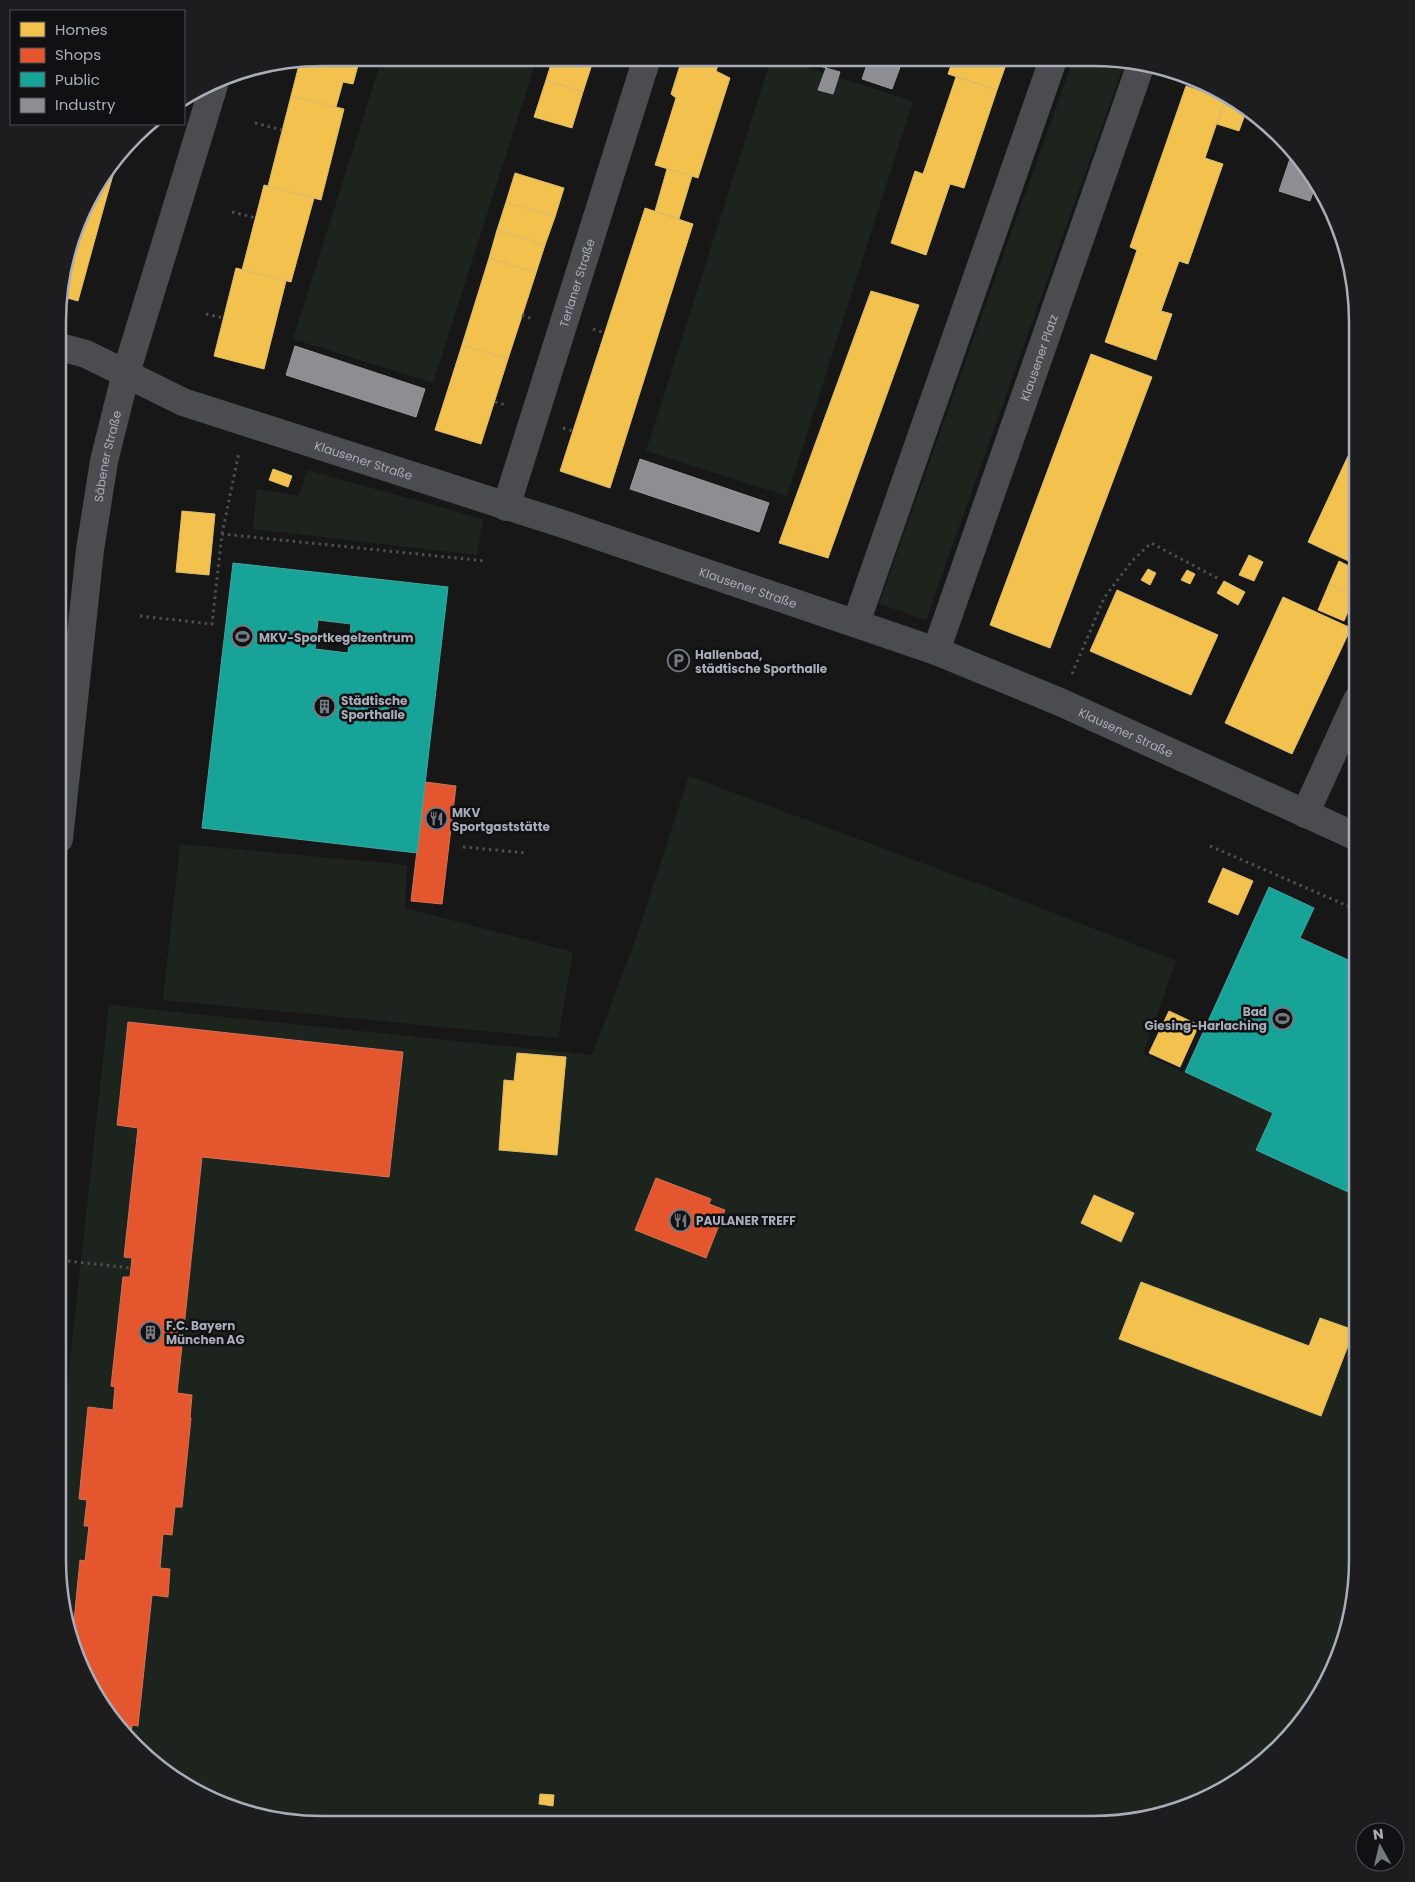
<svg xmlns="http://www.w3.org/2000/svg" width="1415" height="1882" viewBox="0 0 1415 1882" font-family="Poppins,sans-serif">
<rect width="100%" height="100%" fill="#171717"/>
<path fill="#1d241e" d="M382,58H537L433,383L293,339Z
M771,59H781L913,101L787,496L646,451Z
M1073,60H1102L1123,67L926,620L879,604Z
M307,470L483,519L477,555L253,529L257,489L299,496Z
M689,776L1011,896L1176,961L1143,1054L1273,1113L1256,1150L1357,1196V1577L1344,1644L1313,1706L1267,1758L1210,1797L1161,1816L1093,1824L288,1822L222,1804L175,1780L124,1734L85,1677L66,1628L58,1560V1470L109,1005L592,1055L637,935Z
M180,844L407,865L405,908L573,952L558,1038L163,1000Z"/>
<path fill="#f2c14e" stroke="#dcbb6e" d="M323,58H360L353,84L343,82L336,107L291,96L300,61Z
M553,58H594L583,92L546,80Z
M682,59H720L716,71L730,78L698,178L655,165L676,98L671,94Z
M953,59H1008L997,90L948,74Z
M956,77L997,90L964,188L950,184L926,255L891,243L915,171L923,174Z
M546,80L583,92L572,128L534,117Z
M1186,86L1225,99L1205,158L1223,164L1188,264L1179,261L1161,311L1172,314L1156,360L1105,342L1137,250L1130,247Z
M291,96L344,109L321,200L268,186Z
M1225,99L1247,109L1239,131L1217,124Z
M117,161L105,203L90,199L93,190Z
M667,169L692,176L679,219L655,211Z
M515,173L564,188L555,217L506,202Z
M264,185L314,198L291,282L242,270Z
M90,199L105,203L78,301L60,296V288Z
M506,202L555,217L545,245L497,230Z
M645,208L693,224L610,488L560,471Z
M497,230L545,245L536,273L489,258Z
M489,258L536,273L508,359L462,345Z
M236,268L286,281L264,369L214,356Z
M871,291L919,305L828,558L779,543Z
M462,345L508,359L481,444L435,430Z
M1091,354L1152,377L1050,648L990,625Z
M1348,456L1357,460V565L1308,542Z
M273,469L292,476L288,487L269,480Z
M182,511L215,514L209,575L176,572Z
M1249,555L1263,562L1254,581L1239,575Z
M1339,561L1357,570V591L1355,596L1329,584Z
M1148,569L1156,573L1150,585L1141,580Z
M1187,570L1195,574L1190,584L1181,580Z
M1224,581L1245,592L1238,605L1217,593Z
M1329,584L1355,596L1344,621L1318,610Z
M1117,590L1218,635L1191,695L1090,651Z
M1283,597L1351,628L1292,754L1225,723Z
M1223,868L1253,881L1238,915L1208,902Z
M1169,1011L1199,1025L1180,1067L1149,1053Z
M517,1053L566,1057L557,1155L499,1150L504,1080L514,1081Z
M1094,1195L1134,1213L1121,1242L1081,1223Z
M1141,1282L1309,1346L1320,1318L1354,1330L1321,1416L1119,1339Z
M116,1724L132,1725L130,1740L124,1734Z
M134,1744L145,1745L144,1753Z
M540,1794L554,1795L553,1806L539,1804Z"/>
<path fill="#e4572e" stroke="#d27157" d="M425,782L456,786L442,904L411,901Z
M128,1022L403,1052L389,1177L202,1157L177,1393L192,1395L190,1418H191L182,1507H175L172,1535L163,1534L160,1568L170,1569L168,1597L152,1595L138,1726L132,1725L130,1740L124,1734L85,1677L72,1641L80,1560L85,1561L89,1526H84L87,1500L79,1499L88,1407L113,1410L115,1387L111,1386L123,1277H130L132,1258L124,1257L138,1128L117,1125Z
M656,1178L711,1199L709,1204L725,1210L706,1258L635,1230Z
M134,1744L145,1745L144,1753Z"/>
<path fill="#17a398" stroke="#42a6a2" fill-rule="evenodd" d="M233,563L448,587L417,853L202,828ZM318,620L351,624L348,653L315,649Z
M1269,887L1314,908L1300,938L1357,964V1196L1256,1150L1273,1113L1185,1072Z"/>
<path fill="#8d8d92" stroke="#95979d" d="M799,59H829L826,68Z
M869,59H903L892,89L862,79Z
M826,68L840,72L833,94L818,90Z
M1293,150L1316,184L1310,201L1279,191Z
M295,346L425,389L416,417L286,375Z
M640,459L769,503L759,532L630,489Z"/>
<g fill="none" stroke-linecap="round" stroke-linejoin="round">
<path stroke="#4d4e52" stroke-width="3" stroke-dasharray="2.5 4" stroke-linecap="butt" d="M255,123L282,130
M232,212L256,218
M206,314L224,318
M522,315L533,319
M593,329L605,333
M495,402L506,405
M563,428L573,431
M222,534L239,452
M140,616L212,624L222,534L486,561
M1072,674L1104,598L1132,561L1151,543L1219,579
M1210,846L1357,910
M463,847L526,853
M68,1261L131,1268"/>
<g stroke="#4b4c50" stroke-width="28">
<path id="s1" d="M60,347L86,354L183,402L563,524L936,651L1060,702L1357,837"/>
<path id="s2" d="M506,507L647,58"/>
<path d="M856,623L1053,60"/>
<path id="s3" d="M936,651L1141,64"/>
<path d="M1305,814L1357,700"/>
<path id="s4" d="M59,839L90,550L104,461L126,373L214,85"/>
</g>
</g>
<defs>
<symbol id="stadium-ring" viewBox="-11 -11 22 22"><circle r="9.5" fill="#111113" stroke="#757880" stroke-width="1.5"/><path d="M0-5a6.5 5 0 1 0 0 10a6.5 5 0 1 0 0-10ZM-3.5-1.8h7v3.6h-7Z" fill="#757880"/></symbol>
<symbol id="parking-ring" viewBox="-11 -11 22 22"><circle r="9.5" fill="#111113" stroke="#757880" stroke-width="1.5"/><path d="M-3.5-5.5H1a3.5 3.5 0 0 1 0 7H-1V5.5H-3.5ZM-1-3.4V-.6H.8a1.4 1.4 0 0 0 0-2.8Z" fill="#757880"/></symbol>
<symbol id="building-ring" viewBox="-11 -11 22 22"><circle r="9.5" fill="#111113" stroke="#757880" stroke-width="1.5"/><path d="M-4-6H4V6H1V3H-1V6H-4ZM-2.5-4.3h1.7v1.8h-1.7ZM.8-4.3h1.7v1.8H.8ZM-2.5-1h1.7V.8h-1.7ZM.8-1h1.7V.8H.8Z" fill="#757880"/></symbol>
<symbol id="restaurant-ring" viewBox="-11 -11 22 22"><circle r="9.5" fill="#111113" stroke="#757880" stroke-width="1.5"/><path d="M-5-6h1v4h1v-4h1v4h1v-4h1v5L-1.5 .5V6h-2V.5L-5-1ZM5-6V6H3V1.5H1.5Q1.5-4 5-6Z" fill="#757880"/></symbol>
</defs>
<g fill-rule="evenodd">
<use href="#stadium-ring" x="230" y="624" width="25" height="25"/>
<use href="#parking-ring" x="666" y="648" width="25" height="25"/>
<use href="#building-ring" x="312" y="694" width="25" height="25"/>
<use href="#restaurant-ring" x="424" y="806" width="25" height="25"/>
<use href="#stadium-ring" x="1270" y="1006" width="25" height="25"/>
<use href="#restaurant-ring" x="668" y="1208" width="25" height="25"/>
<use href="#building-ring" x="138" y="1320" width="25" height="25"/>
</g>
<g text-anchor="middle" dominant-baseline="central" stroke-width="5" stroke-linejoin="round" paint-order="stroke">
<g font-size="12" fill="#a8adb8" stroke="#111113">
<text stroke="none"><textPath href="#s2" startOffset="235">Terlaner Straße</textPath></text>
<text stroke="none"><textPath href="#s3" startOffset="311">Klausener Platz</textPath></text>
<text stroke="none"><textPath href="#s4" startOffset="386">Säbener Straße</textPath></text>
<text stroke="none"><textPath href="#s1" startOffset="325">Klausener Straße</textPath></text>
<text stroke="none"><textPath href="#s1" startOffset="730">Klausener Straße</textPath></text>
<text stroke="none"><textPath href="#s1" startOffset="1135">Klausener Straße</textPath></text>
</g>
<g font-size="12" font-weight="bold" fill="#a8adb8" stroke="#111113" text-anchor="start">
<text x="259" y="637">MKV-Sportkegelzentrum</text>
<text x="695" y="654">Hallenbad,<tspan x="695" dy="14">städtische Sporthalle</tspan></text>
<text x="341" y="700">Städtische<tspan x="341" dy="14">Sporthalle</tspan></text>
<text x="452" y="812">MKV<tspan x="452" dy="14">Sportgaststätte</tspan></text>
<text x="1267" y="1011" text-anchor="end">Bad<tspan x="1267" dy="14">Giesing-Harlaching</tspan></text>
<text x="696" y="1220">PAULANER TREFF</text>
<text x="166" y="1325">F.C. Bayern<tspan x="166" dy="14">München AG</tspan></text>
</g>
</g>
<path d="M0 0H1415V1882H0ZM322 66H1093A256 256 0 0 1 1349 322V1560A256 256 0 0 1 1093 1816H322A256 256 0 0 1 66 1560V322A256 256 0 0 1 322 66Z" fill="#1d1d20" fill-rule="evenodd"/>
<path fill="none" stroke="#a8adb8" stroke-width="2.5" d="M322 66H1093A256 256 0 0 1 1349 322V1560A256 256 0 0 1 1093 1816H322A256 256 0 0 1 66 1560V322A256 256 0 0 1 322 66Z"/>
<rect x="10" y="10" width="175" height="115" fill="#111113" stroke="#4d4f55"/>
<rect x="20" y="22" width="25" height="15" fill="#f2c14e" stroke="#4d4f55"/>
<text x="55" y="35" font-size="15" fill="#a8adb8">Homes</text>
<rect x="20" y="48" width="25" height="15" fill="#e4572e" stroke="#4d4f55"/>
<text x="55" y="60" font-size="15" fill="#a8adb8">Shops</text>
<rect x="20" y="72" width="25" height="15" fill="#17a398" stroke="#4d4f55"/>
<text x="55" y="85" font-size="15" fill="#a8adb8">Public</text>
<rect x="20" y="98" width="25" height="15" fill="#8d8d92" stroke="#4d4f55"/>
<text x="55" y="110" font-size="15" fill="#a8adb8">Industry</text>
<g transform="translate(1380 1847) rotate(352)"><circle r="24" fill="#111113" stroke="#4d4f55"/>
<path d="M0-4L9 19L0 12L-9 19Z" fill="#757880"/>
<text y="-8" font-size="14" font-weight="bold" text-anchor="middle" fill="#a8adb8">N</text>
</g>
</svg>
